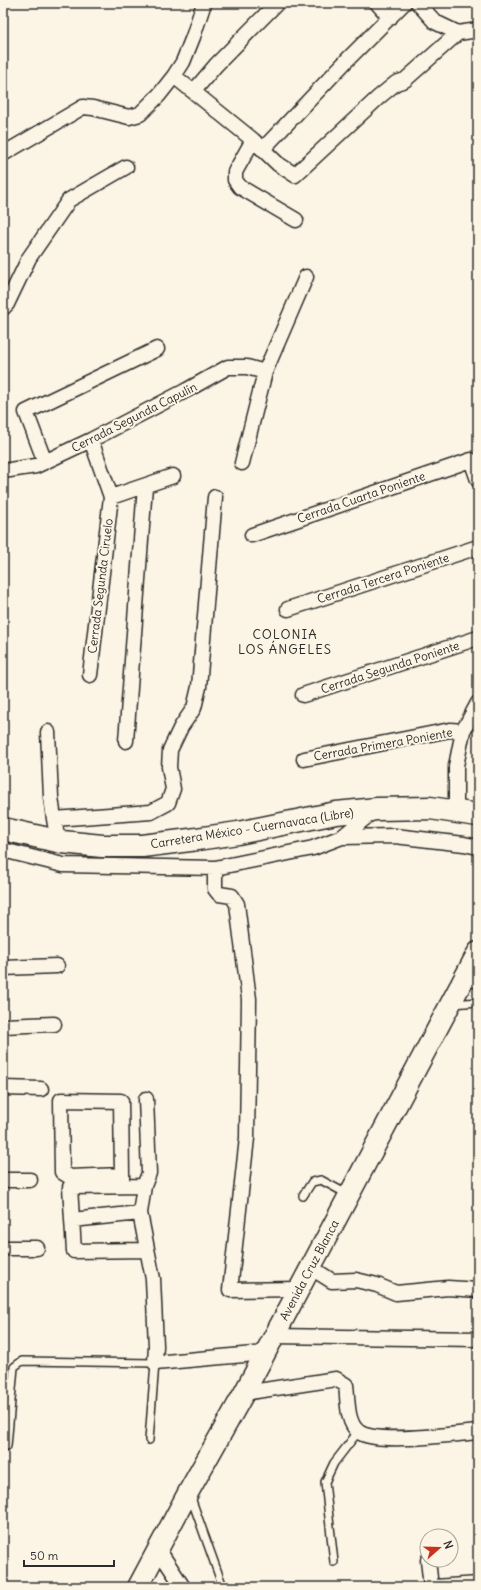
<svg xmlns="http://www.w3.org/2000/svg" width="481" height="1590" viewBox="0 0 481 1590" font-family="Delius,sans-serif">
<rect width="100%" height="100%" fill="#fcf5e5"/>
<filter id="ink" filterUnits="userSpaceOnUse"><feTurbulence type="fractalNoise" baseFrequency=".025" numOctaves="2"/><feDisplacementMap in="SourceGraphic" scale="8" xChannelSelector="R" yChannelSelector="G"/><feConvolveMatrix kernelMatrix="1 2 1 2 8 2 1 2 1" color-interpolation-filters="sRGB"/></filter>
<g filter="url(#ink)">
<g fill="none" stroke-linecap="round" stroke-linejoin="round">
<defs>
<path id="service" d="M463,982L478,984
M453,1004L478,1002
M303,1196L312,1182L321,1180L349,1195
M7,1446L14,1367L22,1361L155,1363L149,1440
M190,1495L223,1587
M334,1562L325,1482L334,1463L358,1432"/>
<path id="minor" d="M377,3L390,18
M418,3L435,22L458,33L478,30
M174,76L253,140L278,164L295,175L379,97L396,83L405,80L458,33
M194,91L216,65L277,3
M253,140L235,172V180L240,187L296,220
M263,149L347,60L404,3
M3,154L83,107L93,108L129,117L140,114L159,95L174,76L183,62L193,37L204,3
M3,308L7,304L29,258L69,200L126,167
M45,462L26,412L157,349
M242,463L265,372L306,277
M3,471L36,466L91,440L187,390L228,367H247L265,372
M111,497L173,476
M252,535L471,460L478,480
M288,609L478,547
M90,675L111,497L91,440
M303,695L478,638
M48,732L51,797L54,819
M126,741L145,486
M304,759L450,730L463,731
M456,812V766L463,731L478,703
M342,837L395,836L464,844L478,847
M62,842L57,836L54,819L151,812L168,803L173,789L169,767L170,750L181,727L194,708L199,687L215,497
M3,850L63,865L215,868L313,848L342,837L375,810
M215,868V889L219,894L232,896L237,904L249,999L247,1138L230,1290L299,1289
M3,968L57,966
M3,1026L54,1024
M3,1088L41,1089
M146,1099L149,1173L144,1186L140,1213L153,1279L156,1346L155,1363L265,1353
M3,1180H30
M122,1186V1175L121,1101L61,1100L62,1172L70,1177L122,1175
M144,1186L70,1187L74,1251L147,1250
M72,1220L140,1213
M3,1248H37
M310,1267L332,1281L356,1280L377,1285L396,1293L448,1288L478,1290
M273,1336L478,1339
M244,1393L336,1379L346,1385C348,1399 346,1423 359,1432C377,1445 454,1434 478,1432
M158,1549L183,1587
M428,1560L431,1587
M435,1587L478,1584"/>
<path id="secondary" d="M138,1587L189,1491L244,1393L478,952"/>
<path id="primary" d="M3,829L62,842L102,846H142L190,840L238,833L336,813L377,809L430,808L478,815"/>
</defs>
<use href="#service" stroke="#2b2b2b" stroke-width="10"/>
<use href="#minor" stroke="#2b2b2b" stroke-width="17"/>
<use href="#secondary" stroke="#2b2b2b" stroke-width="23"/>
<use href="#primary" stroke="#2b2b2b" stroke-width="25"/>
<use href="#service" stroke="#fcf5e5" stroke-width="7"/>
<use href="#minor" stroke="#fcf5e5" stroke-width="14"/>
<use href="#secondary" stroke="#fcf5e5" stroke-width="20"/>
<use href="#primary" stroke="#fcf5e5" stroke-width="22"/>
</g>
</g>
<g text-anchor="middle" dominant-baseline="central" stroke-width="4" stroke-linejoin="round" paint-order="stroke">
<g font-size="12" fill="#2b2b2b" stroke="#fcf5e5">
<text transform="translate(134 417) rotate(-27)">Cerrada Segunda Capulín</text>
<text transform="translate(361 497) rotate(-19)">Cerrada Cuarta Poniente</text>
<text transform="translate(383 578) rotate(-18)">Cerrada Tercera Poniente</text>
<text transform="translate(100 586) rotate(-83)">Cerrada Segunda Ciruelo</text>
<text transform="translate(390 667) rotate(-18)">Cerrada Segunda Poniente</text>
<text transform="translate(383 744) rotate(-10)">Cerrada Primera Poniente</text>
<text transform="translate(252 828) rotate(-9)">Carretera México - Cuernavaca (Libre)</text>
<text transform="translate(309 1270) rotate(-62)">Avenida Cruz Blanca</text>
</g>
<g font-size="13" letter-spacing="1" fill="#2b2b2b" stroke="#fcf5e5">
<text x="285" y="634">COLONIA<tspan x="285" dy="15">LOS ÁNGELES</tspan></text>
</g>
</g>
<rect width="481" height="1590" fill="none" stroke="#fcf5e5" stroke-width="16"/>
<rect x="8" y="8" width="465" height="1574" fill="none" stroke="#2b2b2b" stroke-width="1.5" filter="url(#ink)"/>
<g transform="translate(439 1548) rotate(70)"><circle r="19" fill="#fcf5e5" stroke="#a8a49b"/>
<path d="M0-3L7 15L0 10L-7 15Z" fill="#c8321e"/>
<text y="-6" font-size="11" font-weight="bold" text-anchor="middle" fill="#2b2b2b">N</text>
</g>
<path d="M24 1560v6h90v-6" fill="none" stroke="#2b2b2b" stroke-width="2"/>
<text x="30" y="1560" font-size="12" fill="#2b2b2b" stroke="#fcf5e5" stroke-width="3" paint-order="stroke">50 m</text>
</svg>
